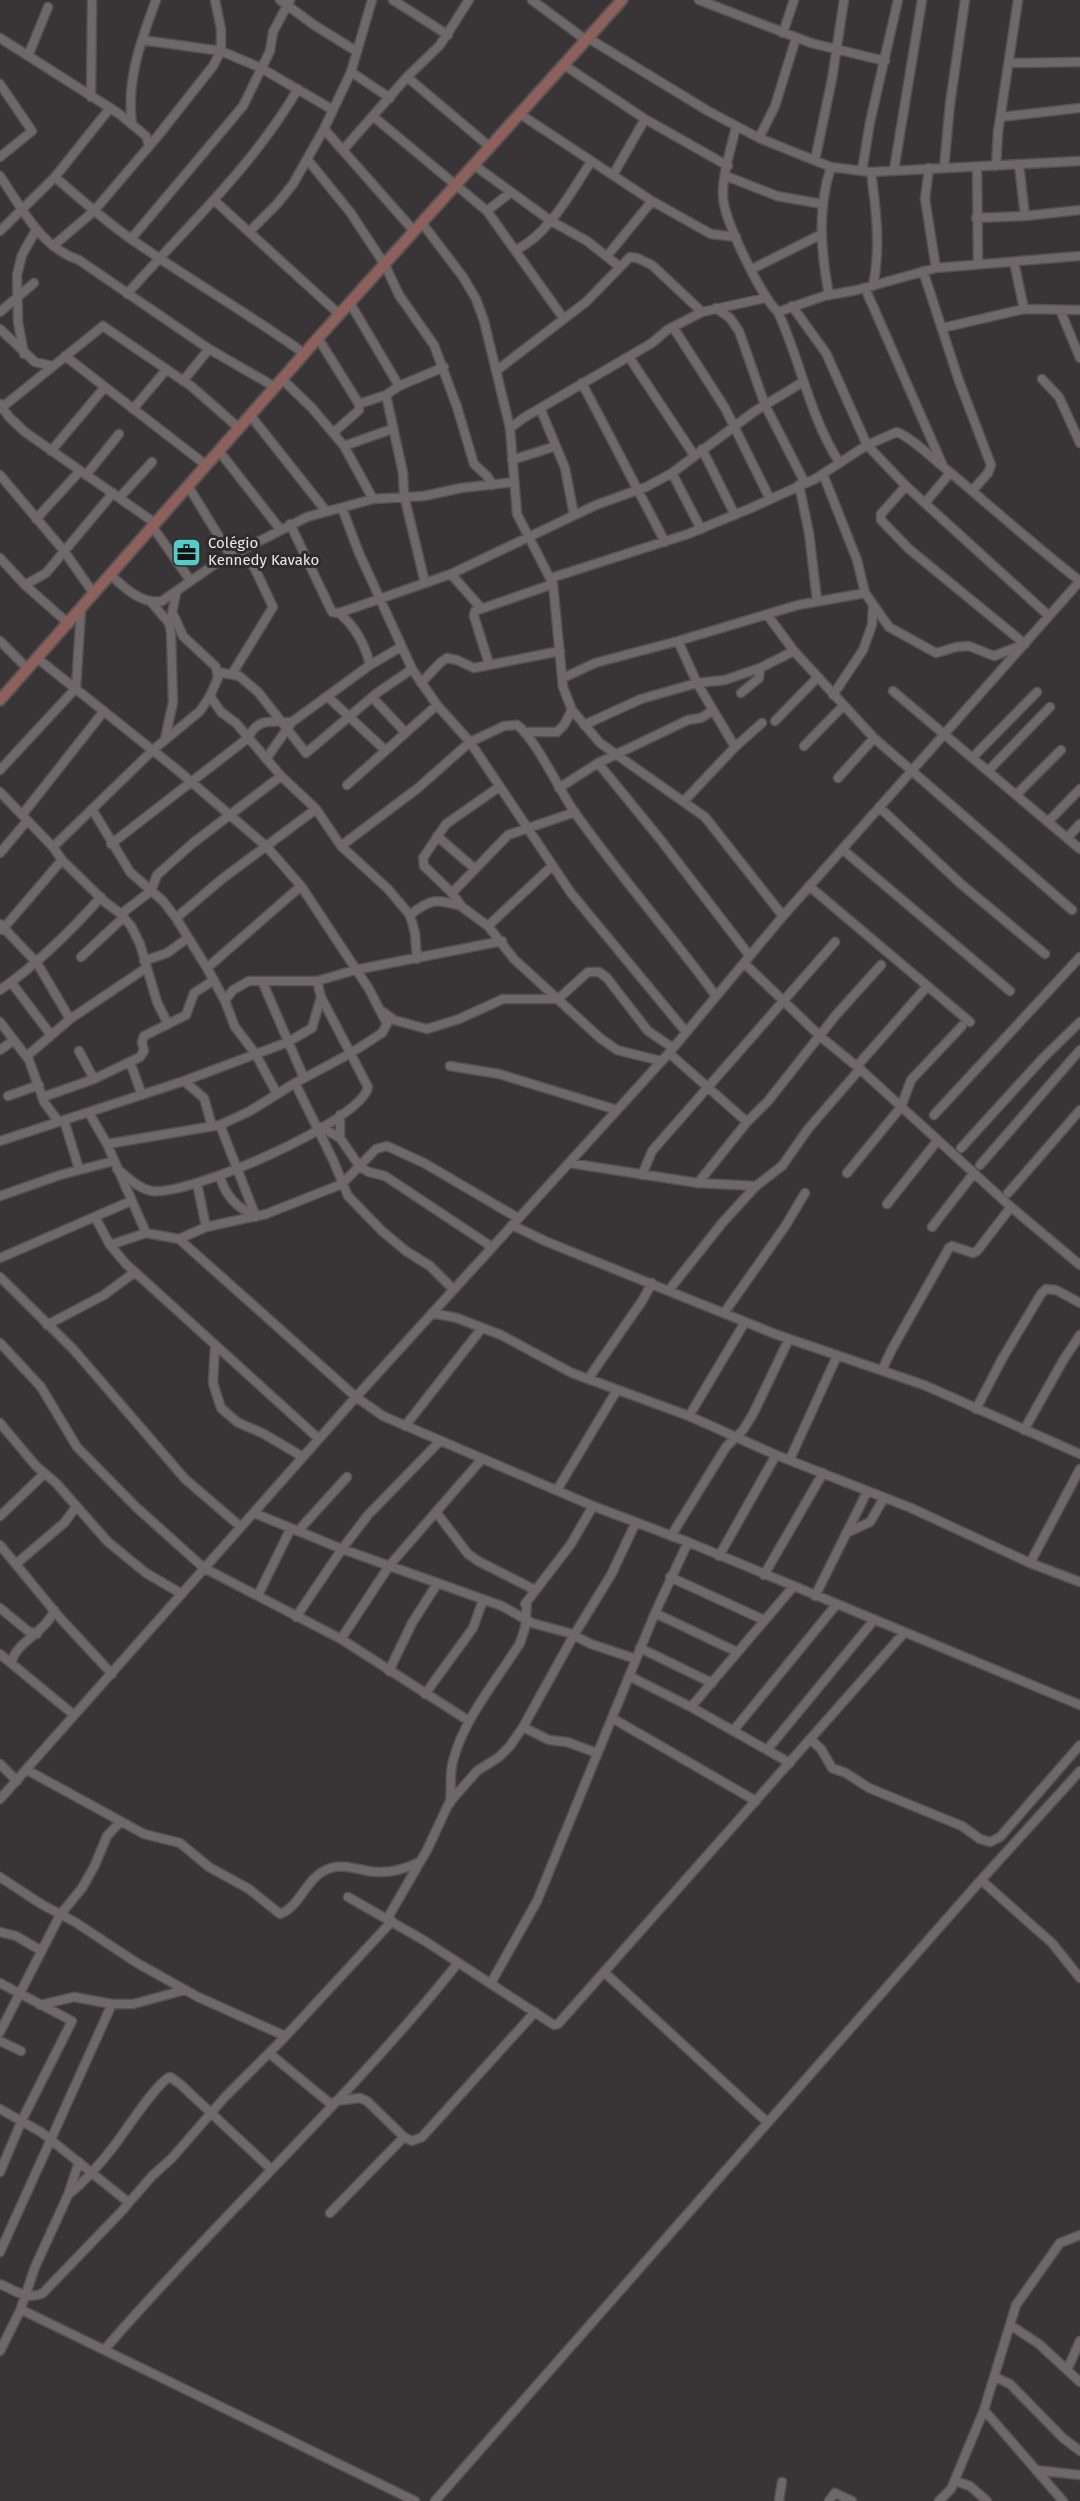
<svg xmlns="http://www.w3.org/2000/svg" width="1080" height="2501" viewBox="0 0 1080 2501" font-family="'Fira Sans',sans-serif">
<rect width="100%" height="100%" fill="#393536"/>
<g fill="none" stroke-linecap="round" stroke-linejoin="round">
<defs>
<path id="street" d="M280,0L314,25L356,51
M393,0L448,35
M532,0L586,40
M699,0L811,43L885,61
M783,33L794,0
M0,38L118,113L146,136L149,146
M588,38L708,111L759,138L831,167L871,172L1080,161
M142,40L221,51L261,68L333,110
M28,56L48,7
M1009,63L1080,62
M564,65L645,119L728,166
M351,72L390,98
M407,77L490,147
M0,84L32,131L0,157
M91,97L92,0
M520,114L652,201L711,234L736,237
M374,117L487,211L564,319
M1001,117L1080,108
M132,124C126,81 141,40 156,0
M736,126C732,147 722,173 723,195C723,219 761,296 778,312L824,296L857,290L936,268L1080,256
M324,129L414,231
M759,138L775,106L796,38
M343,150L407,77L440,45L469,0
M307,159L350,212L385,265L399,295L434,345L457,407L474,464L487,476L493,485
M815,160L832,79L844,0
M474,165L551,221L587,241L620,267
M1019,165L1025,216L1080,210
M996,166L998,132L1018,0
M977,167L978,264
M929,168L925,199L936,268
M944,168L950,104L965,0
M894,170L922,0
M862,171L870,122L898,0
M871,172C876,209 881,248 873,286
M613,175L645,119
M0,176C22,208 40,247 79,260L209,349L275,387
M726,176L777,196L822,204
M55,177C80,199 104,220 131,239C188,279 248,313 305,354
M215,201L340,315
M487,211L511,192
M976,218L1025,216
M422,223L463,277L476,299L484,321L510,428L517,514L553,584L563,687L572,710L600,743L705,817L783,916
M0,231L55,177L110,108
M249,232L277,204L293,184L324,129L351,72L372,0
M131,239L243,106L270,51L273,32L290,0
M53,246L94,211L157,137L213,66L221,51V29L215,0
M516,250C550,233 570,193 591,162
M607,256L652,201
M1014,262L1024,309
M752,269L822,234
M923,271L959,381L991,465L988,473L972,491
M865,288L943,466
M127,294C188,225 250,170 298,89
M829,295C821,252 817,209 831,167
M350,303L399,386
M792,306L826,353L867,445L906,486L1049,616
M716,308L730,318L739,331L765,405L805,483
M1060,310L1080,358
M0,312L34,283
M778,312C801,362 809,415 839,462
M673,327L725,408L770,499
M942,328L1024,309L1080,310
M0,329L35,362L52,366
M318,338L359,404V410L333,433
M24,354L18,322L17,275L22,255L36,230
M65,356L206,465
M629,357L694,455
M496,371L586,302L630,257L637,258L652,265L702,312
M282,379L312,408L344,446L373,499
M1042,379L1059,397L1080,443
M183,381L209,349
M582,383L665,542
M0,404L9,417L25,432L155,523
M359,404L386,395
M540,408L565,468L574,515
M0,409L103,326L191,386L239,428
M133,409L166,370
M250,415L326,511
M510,428L525,417L652,343L667,330L702,312L765,298
M344,446L392,429
M702,449L735,515
M51,451L104,388
M219,451L280,529
M512,460L556,446
M672,473L701,529
M823,474L857,560L865,593
M0,475L64,551L94,594
M86,475L119,434
M799,485L809,533L817,600
M188,486L231,556
M120,497L152,462
M925,503L950,473
M342,508L359,553L412,669L437,705L470,742L571,893L686,1032
M36,519L80,471
M290,524L332,612L339,613L451,574L596,505L646,487L672,473L755,411L803,382
M152,526L190,580
M0,558L25,585L69,624
M110,574C123,587 142,605 162,601L218,562L307,517L373,499L424,496L461,488L514,482
M451,574L481,608
M551,578L688,534L751,508L815,479L867,445L897,432C914,439 936,462 952,474C995,510 1036,547 1080,581
M425,583L404,495L403,473L386,395L399,386L444,367
M25,585L46,573L113,493
M151,602L169,623L171,633L173,702L165,739
M339,613C356,627 365,644 370,665
M768,616L794,651L874,738L1072,910
M171,619L176,593
M0,641L28,669
M678,641L697,683L735,747L684,801
M37,658L175,768L267,847L301,886L369,989L387,1024L382,1033L351,1053L295,1083L250,1111L220,1125L107,1144
M489,664L474,616L475,611L553,584
M218,672L239,676L258,692L306,753L377,693L412,669
M232,674L273,607L254,567L238,552
M563,678L595,663L678,641L798,605L865,593L889,627L936,653L956,647L969,646L994,656L1025,644L909,549L881,520V514L906,486
M421,683L441,662L447,658L457,660L474,668L560,651
M893,691L1080,849
M741,693L759,678L760,668
M833,695L863,650L872,625L873,607
M210,696L221,712L236,723L281,776L316,809L341,846L388,889L410,915L415,933L417,959
M328,697L385,750
M372,697L405,732
M775,721L817,678
M584,725L641,699L697,683L725,680L760,668L794,651
M524,732H557L564,725L572,710
M804,746L843,706
M735,747L762,723
M972,758L1037,692
M266,759L292,722L370,665L401,647
M598,763L660,839L749,955
M0,770L76,688L81,610
M988,771L1050,707
M838,778L874,738
M347,785L437,705
M499,787L446,824L423,858L424,866L452,893L462,907L488,926L514,959L600,1038L617,1050L661,1061
M559,788L598,763L688,720L701,718L712,711
M0,792L53,847L62,860L105,902L121,914L131,926L140,944L157,1002L168,1024
M1016,795L1061,750
M879,807L961,884L1045,954
M92,809L130,872L163,901L176,918L207,968L225,1001L235,1027L255,1053L277,1094
M22,815L104,711
M1048,822L1080,789
M437,836L475,869
M1067,838L1080,824
M111,844L248,738C258,717 272,722 292,722
M341,846L418,788L470,742L504,726L517,725C535,738 559,789 573,810C618,874 670,933 716,996
M53,847L153,750L200,711L210,696L218,678L216,667L183,636L173,614
M842,849L1010,991
M0,853L27,821
M809,886L970,1022
M452,893L508,835L575,812
M121,914L151,891L157,875L193,843L281,776
M410,915C431,898 436,899 461,906
M176,918L222,879L316,809
M0,924L37,963L70,1019
M488,926L552,866
M2,930L62,860
M81,957L124,917
M144,961L167,953L188,938
M744,963L821,1037L860,1069L1011,1207L1080,1265
M207,968L301,886
M262,981L304,1078
M11,982L51,1035
M0,990C39,963 70,932 101,897
M225,1001L233,990L249,981H317L355,970L502,941
M383,1012L394,1020L427,1029L459,1019L503,999H558L588,972H599L607,978L648,1031L673,1048
M0,1022L29,1060L44,1102L58,1121
M0,1050L14,1040
M79,1051L94,1079
M669,1053L747,1122L768,1101L836,1015L881,965
M27,1056L70,1019L146,968
M130,1062L142,1095
M450,1066L499,1074L617,1110
M857,1066L923,991
M184,1081L204,1098L212,1126
M295,1083L333,1160L348,1196L382,1231L406,1251L430,1266L453,1289
M8,1096L39,1085
M43,1097L94,1079L140,1057L144,1051L142,1042L144,1036L186,1015L194,993L214,980
M89,1113L107,1144L146,1233
M934,1115L1080,957
M64,1120L79,1169
M220,1125L256,1217
M321,1127L340,1138L360,1167L369,1172L385,1176L492,1247
M340,1138V1115
M0,1141L184,1081L288,1042L312,1028L321,997
M961,1148L1043,1058L1080,1022
M569,1163L698,1183L756,1186
M980,1165L1080,1050
M117,1169C128,1177 138,1189 152,1191C189,1196 361,1122 368,1087L321,997L317,981
M847,1173L901,1107L911,1080L962,1026
M642,1175L652,1151L835,942
M220,1176C224,1193 237,1210 255,1214
M197,1183L206,1227
M698,1183L747,1122
M1008,1193L1080,1110
M0,1196L60,1175L114,1161
M887,1204L938,1140
M95,1217L110,1245L126,1264L319,1439
M512,1225L545,1241L775,1334L924,1385L1080,1454
M932,1227L974,1173
M179,1239L356,1397L383,1416L593,1506L688,1542L1080,1705
M110,1245L146,1233L179,1239L206,1227L266,1214L342,1184L376,1149L387,1146L424,1163L518,1218
M0,1258L131,1201
M0,1277L74,1350L185,1479L241,1527
M669,1290L723,1222L756,1186L782,1166L808,1129L860,1069
M432,1313L457,1318L501,1335L572,1373L689,1416L776,1455L911,1508L1030,1563L1080,1582
M724,1313L786,1225L805,1193
M47,1325L104,1295L135,1272
M0,1343L41,1387L77,1447L136,1507L204,1568L341,1639L469,1721
M215,1346L213,1383L221,1408L237,1422L264,1434L303,1457
M882,1370L892,1349L949,1248L952,1246L973,1253L977,1251L1011,1207
M588,1379L642,1301L652,1283
M976,1409L1002,1359L1041,1294L1046,1289L1056,1290L1080,1303
M689,1416L745,1322
M0,1423L36,1466L56,1483L108,1542L146,1573L182,1594
M405,1426L482,1328
M1024,1430L1064,1359L1080,1335
M790,1459L837,1356
M557,1490L617,1390
M436,1512L468,1554L478,1561L535,1590
M254,1513L342,1549L502,1606L532,1623L569,1633L591,1644L636,1659
M0,1516L44,1474
M298,1531L347,1477
M846,1533L870,1522L884,1498
M671,1536L726,1447L743,1430L753,1414L789,1339
M0,1545L60,1618L112,1674
M719,1556L776,1455
M1030,1563L1080,1469
M16,1564L64,1523L76,1507
M764,1575L823,1473
M670,1577L764,1620
M258,1595L291,1528
M815,1596L867,1492
M525,1604L571,1544L593,1506
M0,1608L28,1631L37,1634
M655,1613L737,1652
M296,1617L342,1549L368,1515L440,1441
M341,1639L389,1566L482,1459
M640,1648L712,1683
M0,1654L74,1715
M12,1664C11,1645 47,1632 54,1610
M389,1671L412,1623L437,1584
M629,1676L691,1707L790,1763
M425,1694L473,1628L483,1600
M691,1707L793,1587
M612,1718L756,1801
M523,1727L549,1740L567,1742L597,1753
M733,1731L836,1605
M810,1739L821,1749L832,1768L846,1773L869,1788L962,1826L980,1839L990,1842L1000,1837L1080,1745
M767,1750L874,1620
M0,1764L17,1781
M27,1770L144,1834L180,1843L209,1867L249,1889L280,1914C301,1907 306,1875 331,1868C343,1864 356,1869 368,1871C386,1874 401,1871 417,1863
M0,1799L356,1397L669,1053L783,916L1080,581
M450,1803C452,1789 449,1775 453,1761C464,1718 497,1680 520,1643L525,1628L527,1602
M0,1877L41,1904L75,1922L137,1963L198,1997L285,2036
M981,1880L1052,1943L1080,1978
M348,1897L425,1941L554,2025L558,2024L904,1633
M387,1919L427,1850L449,1803L477,1771L499,1757L510,1746L523,1727L574,1635L611,1575L636,1522
M0,1932L16,1936L40,1950
M604,1972L767,2122
M0,1983L72,2021L22,2120L0,2172
M491,1983L537,1901L655,1613L688,1542
M40,2005L74,1997L112,2004H133L185,1990
M0,2032L60,1915L82,1888L94,1867L107,1836L120,1822
M0,2041L21,2051
M269,2053L332,2105
M336,2101L360,2098L367,2101L404,2137
M0,2109L41,2132L128,2202
M68,2195C85,2181 101,2163 114,2146C125,2132 156,2083 170,2077L180,2084L271,2169
M330,2213L404,2137L412,2141L422,2137L535,2012
M0,2252L112,2004
M0,2284C14,2290 28,2301 43,2293L120,2213L152,2176L172,2158L225,2097L282,2040L392,1921
M20,2311L35,2267L68,2195L79,2162
M1010,2325L1039,2344L1080,2382
M104,2350C219,2217 349,2099 458,1963
M0,2351L20,2311L26,2312L415,2501
M1067,2370L1080,2341
M995,2377L1010,2384L1063,2438L1080,2451
M984,2410L1063,2501
M1036,2470L1080,2475
M955,2481L970,2486L987,2501
M435,2501L981,1880L1080,1771
M779,2501L782,2482
M829,2501L835,2493L852,2501
M939,2501L951,2489L984,2410L1016,2305L1060,2243L1080,2235"/>
<path id="secondary" d="M0,700L318,338L622,0"/>
</defs>
<use href="#street" stroke="#555152" stroke-width="11"/>
<use href="#secondary" stroke="#555152" stroke-width="14"/>
<use href="#street" stroke="#6e686a" stroke-width="8"/>
<use href="#secondary" stroke="#8d605c" stroke-width="10"/>
</g>
<defs>
<symbol id="office-square" viewBox="-11 -11 22 22"><rect x="-9" y="-9" width="18" height="18" rx="4" fill="#54cdc8" stroke="#2f2b2c"/><path d="M-6-3h4V-5.5h4V-3h4V5H-6ZM-1-4.5V-3h2v-1.5ZM-6 0V1H6V0Z" fill="#111"/></symbol>
</defs>
<g fill-rule="evenodd">
<use href="#office-square" x="170" y="536" width="33" height="33"/>
</g>
<g text-anchor="middle" dominant-baseline="central" stroke-width="6" stroke-linejoin="round" paint-order="stroke">
<g font-size="15" fill="#eae7e7" stroke="#2f2b2c" text-anchor="start">
<text x="208" y="543">Colégio<tspan x="208" dy="17">Kennedy Kavako</tspan></text>
</g>
</g>
</svg>
